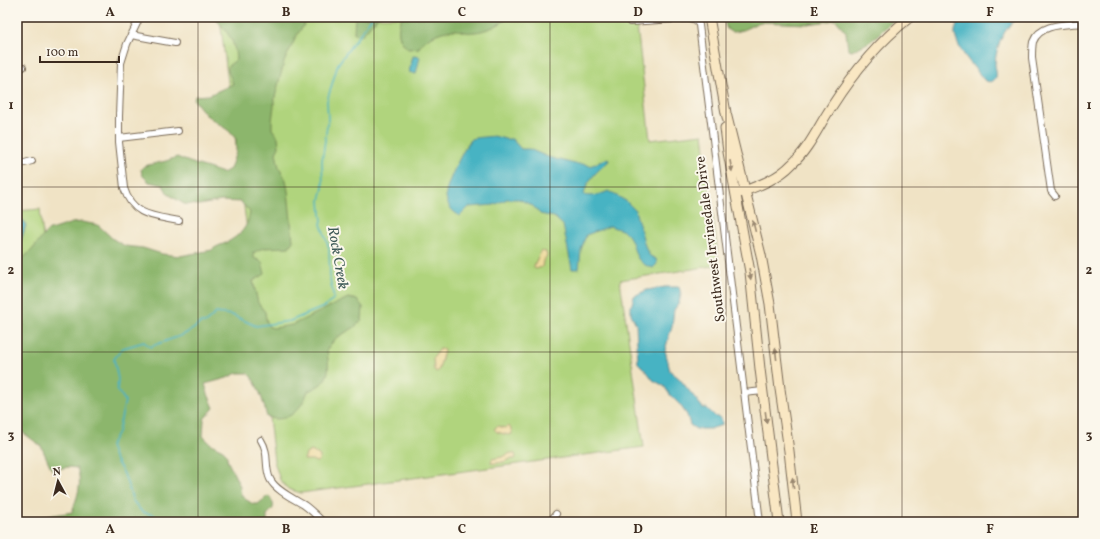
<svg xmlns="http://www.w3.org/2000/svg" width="1100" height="539" viewBox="0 0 1100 539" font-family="Vollkorn,serif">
<rect width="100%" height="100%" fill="#fbf7ec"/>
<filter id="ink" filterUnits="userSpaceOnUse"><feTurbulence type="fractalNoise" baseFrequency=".025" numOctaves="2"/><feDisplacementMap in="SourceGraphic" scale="8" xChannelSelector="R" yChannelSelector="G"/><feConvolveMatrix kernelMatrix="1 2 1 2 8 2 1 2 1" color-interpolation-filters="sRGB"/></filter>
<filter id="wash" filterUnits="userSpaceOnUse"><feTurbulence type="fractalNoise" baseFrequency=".012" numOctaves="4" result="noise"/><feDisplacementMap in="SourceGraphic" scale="16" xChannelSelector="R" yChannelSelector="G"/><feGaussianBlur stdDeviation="0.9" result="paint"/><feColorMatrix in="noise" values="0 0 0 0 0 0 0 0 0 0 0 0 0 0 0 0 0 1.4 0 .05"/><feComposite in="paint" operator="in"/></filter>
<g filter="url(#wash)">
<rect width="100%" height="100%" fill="#f0e3c5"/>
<path fill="#b0d47d" stroke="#767f4e" d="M241,17H636L650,140L703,134L719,265L620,280L644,447L301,493L288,489L280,480L274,461L253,277L220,20Z
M40,209L45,256L17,270V211Z"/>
<path fill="#8cb66c" stroke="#647045" d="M214,17H309L297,35L284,62L275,97L272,121V129L278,137L279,147L276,153L279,167L286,180L288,191L293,241L289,247L263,248L253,253L254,258L262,262L265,274L253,281L258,303L265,312L266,319L269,327L274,328L292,325L348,298L357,300L363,307L362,320L355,327L336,338L327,349C329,370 332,382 308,391C301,410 288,424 267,417C263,401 259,385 248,373H237L227,378L205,384L208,394L214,408L204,419L203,436L211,444L223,450L226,453L228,462L240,486L241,495L245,499L253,504H258L268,496L270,497C275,507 275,507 267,515V522H39L42,517L72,512C77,497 83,484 77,468L68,467L52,470L41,446L22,432L17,418V333L24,324L17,318V264L32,250L47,231L72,223L82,222L98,225L113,239L125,246L143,248L162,254L180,256L212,250C216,246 221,245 226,243C240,235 248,228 250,212L241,202L221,201L199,205L184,204L168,194L163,185L149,182L142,175L141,169L144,166L166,161L177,157C192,164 207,167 223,173L230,169L236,152V139L229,131L206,115L194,100L195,96L209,95L233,84L228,71V66L236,60C235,39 227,32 214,17Z
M355,17H378L361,36L354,33Z
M402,17H509C500,25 486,31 475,32C472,32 468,33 466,32C462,32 460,30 457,30C445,29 424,37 419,48L408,49C398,40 396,29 402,17Z
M725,17H897L871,41L852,51L848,50L846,32L836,20L808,24L760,22C749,26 723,45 725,17Z"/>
<path fill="#eeda9e" stroke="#94825e" d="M541,251L546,252L547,256L543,261L542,267L536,269L534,268V265Z
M440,349H443L444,351L439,369L437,372L434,370L433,358Z
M498,426L505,428L509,426L511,429L512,434L508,435L497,432L494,429Z
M311,451L319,455C321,458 320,461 316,462L312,460H304L306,454Z
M511,453L515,454L516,457L515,459H510C506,462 495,464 491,463L492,459L502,457Z"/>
<path fill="#47b3c3" stroke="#416e70" d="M961,17H1018C1004,28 996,46 995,64C995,68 998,75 995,79C992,83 988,82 984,80C975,68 954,47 955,31C956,26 959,21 961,17Z
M413,56L420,57L416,74L409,72Z
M494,136L505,139H512L521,149H529L548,157L575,164H585L590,166L608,158L609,161C598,170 586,181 584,195C592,197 600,195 608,191L626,201L635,210L646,249L650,256L656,259L657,264L653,268C628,261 639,244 625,232C621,229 614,228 610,226L586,235L581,250L579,269H572L563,225L554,217L540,214L533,206L519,199H507L494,205L469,207L460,216C451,211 446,204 446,194C445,187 466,142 472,139C477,137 488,137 494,136Z
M17,220H22L26,225L17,253Z
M665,287H679L681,294L679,303L674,310L672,326L665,350L670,371L679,378L703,408H707L716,417H720L722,421V425L710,429H696L690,425L687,415L680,405L670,395L664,386L653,380L648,373L638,363L636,324L631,314V307L634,296L647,290Z"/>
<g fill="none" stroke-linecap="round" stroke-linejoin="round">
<path stroke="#47b3c3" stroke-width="1.5" d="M161,522L154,515L142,512L133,501L124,474L114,457L110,446L118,432L125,401L122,396L117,391L118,379L114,359L123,348L144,342L150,347C167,339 187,337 200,323H205L216,313L232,315L256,326L290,321L326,306L334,298L330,279L329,248L321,224L322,220L321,214L320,200L323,188L322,161L328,119L327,101L338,64L372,17"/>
</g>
</g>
<g filter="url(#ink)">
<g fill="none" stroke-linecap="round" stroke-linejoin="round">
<defs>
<path id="street" d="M140,17L127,44L121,63L119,116V142L124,188C132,216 154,216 179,221
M630,22L689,18L696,20L699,25L760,522
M131,35L175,43
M17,68L23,67
M119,138L178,131
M17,165L32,161
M1055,196L1051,191L1032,58C1032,53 1032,47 1033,42C1040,23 1066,25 1083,23
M744,393L763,391
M261,440C270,454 264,466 270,479C275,490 294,499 304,505C311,510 317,516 323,522
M550,522L556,514"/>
<path id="secondary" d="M709,17L726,113L761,255L770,304L780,389L789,451L797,522
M725,128L728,152L750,272L760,369L779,522
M739,193C758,186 778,179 792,164C809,149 819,125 832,106C853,73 879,42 910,17"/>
</defs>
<use href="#street" stroke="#7a6b58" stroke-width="8"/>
<use href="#secondary" stroke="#7a6b58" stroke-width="11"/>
<use href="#street" stroke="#fff" stroke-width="6"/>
<use href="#secondary" stroke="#f9e7c3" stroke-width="9"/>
</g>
<defs><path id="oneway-solid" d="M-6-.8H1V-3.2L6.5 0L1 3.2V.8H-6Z"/></defs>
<g fill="#9a8870">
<use href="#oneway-solid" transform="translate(731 166) rotate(80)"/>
<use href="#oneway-solid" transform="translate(754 226) rotate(-104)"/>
<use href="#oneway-solid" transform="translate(750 274) rotate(82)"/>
<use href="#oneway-solid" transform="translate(776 354) rotate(-96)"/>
<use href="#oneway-solid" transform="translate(766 417) rotate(83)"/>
<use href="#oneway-solid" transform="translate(793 483) rotate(-96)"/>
</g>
</g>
<path fill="none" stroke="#3b2a1e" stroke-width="1" stroke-opacity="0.55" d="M198,17V522M374,17V522M550,17V522M726,17V522M902,17V522M17,187H1083M17,352H1083"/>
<g text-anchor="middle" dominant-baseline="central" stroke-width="4" stroke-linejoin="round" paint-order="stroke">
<g font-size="14" fill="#3b2a1e" stroke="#fbf7ec">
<text transform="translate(711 239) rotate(-97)">Southwest Irvinedale Drive</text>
</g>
<g font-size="15" font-style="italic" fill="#3f5a58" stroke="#fbf7ec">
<text transform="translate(337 258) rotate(80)">Rock Creek</text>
</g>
</g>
<rect width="1100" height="539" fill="none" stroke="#fbf7ec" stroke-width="44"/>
<g transform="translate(58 481) rotate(353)" stroke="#fbf7ec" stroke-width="3" paint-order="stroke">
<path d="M0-3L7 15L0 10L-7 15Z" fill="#3b2a1e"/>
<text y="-6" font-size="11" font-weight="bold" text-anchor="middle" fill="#3b2a1e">N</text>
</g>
<path d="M40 56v6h79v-6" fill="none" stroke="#3b2a1e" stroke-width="2"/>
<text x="46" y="56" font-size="12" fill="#3b2a1e" stroke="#fbf7ec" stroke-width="3" paint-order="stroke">100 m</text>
<rect x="22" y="22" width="1056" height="495" fill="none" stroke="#3b2a1e" stroke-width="1.5"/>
<g font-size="13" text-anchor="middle" font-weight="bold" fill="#3b2a1e">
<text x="110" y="16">A</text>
<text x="286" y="16">B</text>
<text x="462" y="16">C</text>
<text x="638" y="16">D</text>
<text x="814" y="16">E</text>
<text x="990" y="16">F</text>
<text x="11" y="109">1</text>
<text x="1089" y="109">1</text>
<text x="11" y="274">2</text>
<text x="1089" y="274">2</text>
<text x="11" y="439">3</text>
<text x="1089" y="439">3</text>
<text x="110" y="533">A</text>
<text x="286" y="533">B</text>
<text x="462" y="533">C</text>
<text x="638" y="533">D</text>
<text x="814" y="533">E</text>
<text x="990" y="533">F</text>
</g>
</svg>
